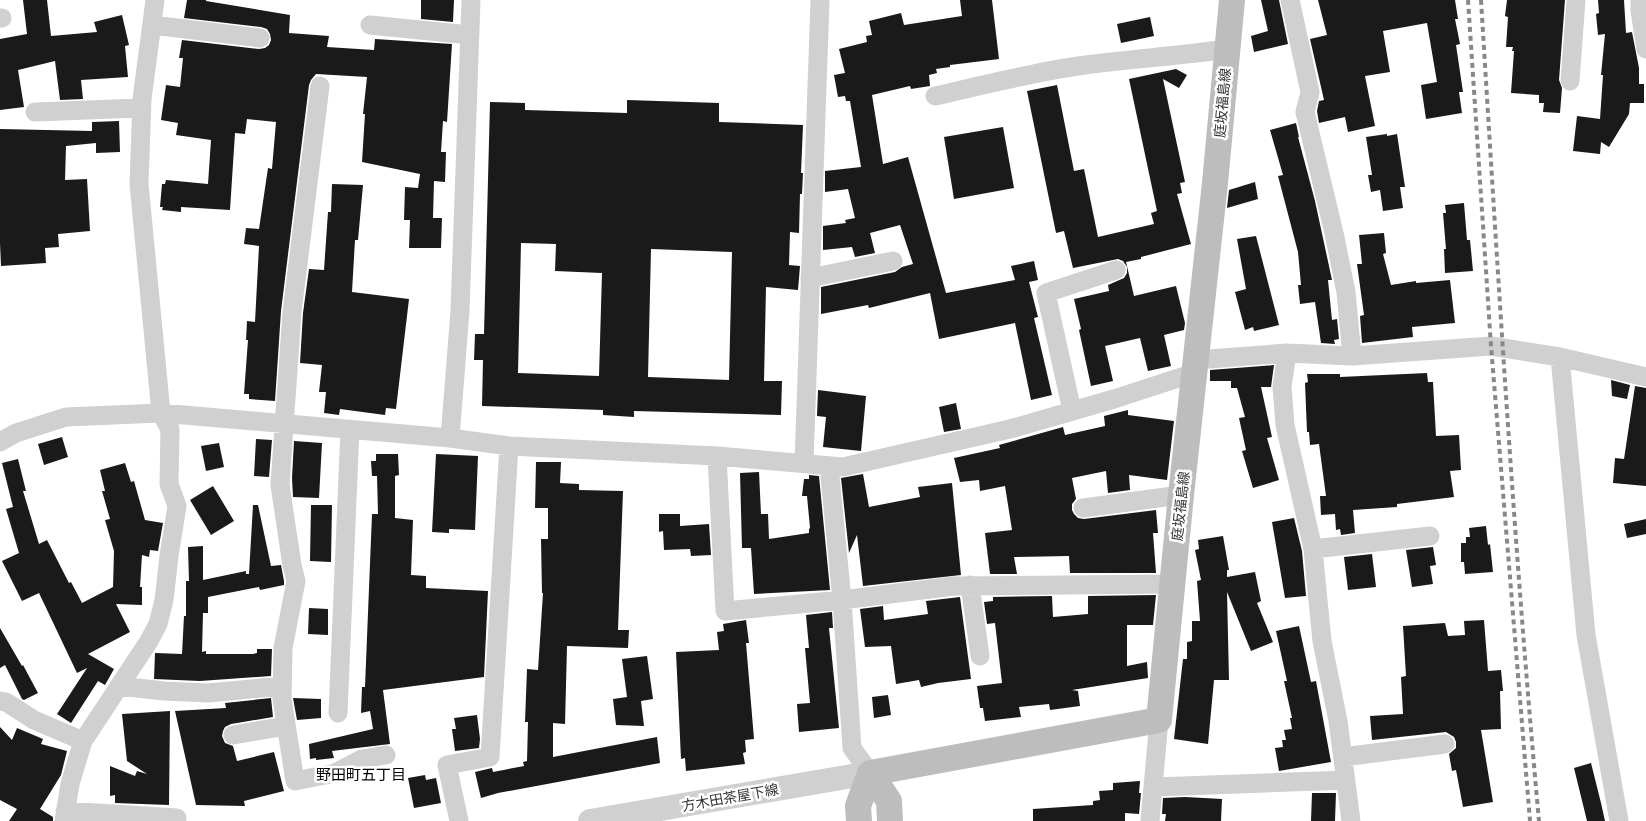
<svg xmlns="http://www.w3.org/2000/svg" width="1646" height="821" viewBox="0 0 1646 821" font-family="Inter,'Noto Sans JP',sans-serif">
<rect width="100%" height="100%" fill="#fff"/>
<path fill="#1a1a1a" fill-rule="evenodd" d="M23,0H47L51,36L97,32L94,22L122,15L129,45L125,46L128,77L81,80L83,99L60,100L55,61L18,70L24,107L0,110V39L27,34Z
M187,0H206V1L290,15L289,33L329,36L327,47L374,50L375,39L452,44L447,122L443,121L441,152H446L445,182L434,181L433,218H442L441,248H409L410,220H404L405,187L418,188L420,174L362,162L365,114H363L367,77L316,74L311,80L309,85L281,311L275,401L249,399V394H244L248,340H246L247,321L255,322L259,246L244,244L246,228L259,229L268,168L272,169L276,122L247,119L245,134L235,133L230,210L181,207V212L162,210L163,207H160L162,184H165L166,180L208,184L211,140L176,135L178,123L161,120L166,85L180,87L183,58H179L182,40L259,49L265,48L269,45L271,40L270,34L267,29L261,27L184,18Z
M421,0H454L453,22L421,19Z
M960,0H992L999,59L950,65V67L936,69L937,73L929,75L930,86L911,89L910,86L872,95L883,164L908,157L946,293L1015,280L1011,266L1034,261L1038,280L1029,282L1038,317L1034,318L1052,395L1031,400L1015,323L939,339L930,293L869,308L868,305L821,314V287L895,272L902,267L913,264L900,225L870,233L875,253L855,257L852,247L823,250V226L846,223L845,220L855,218L848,189L825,192V171L861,167L850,101H846L845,96L838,97L834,75L845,73L839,49L867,42L866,36L872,35L869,21L901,13L904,25L962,16Z
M1261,0H1279L1288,44L1254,52L1251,36L1268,31Z
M1318,0H1455L1458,19H1455L1460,44L1456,45L1463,92H1459L1462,113L1426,119L1421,85L1437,82L1427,23L1383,31L1390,72L1365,76L1375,126L1348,132L1345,117L1319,123L1317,111L1319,101L1324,100L1310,39L1327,35Z
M1507,0H1565L1559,80L1562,88L1560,113L1543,112L1544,103H1539V95L1511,93L1514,51H1512L1513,47H1506L1508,17L1505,16Z
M1598,0H1624L1626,33L1632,32L1639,68V84H1644V103H1630L1629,114L1609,147L1601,142L1600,154L1573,151L1577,116L1600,119L1603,75H1601L1605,34L1598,35L1596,14L1599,13Z
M1150,17L1154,36L1121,43L1117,24Z
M1176,69L1187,75L1179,88L1163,79L1185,182L1180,183L1182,193L1177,194L1191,244L1141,257V259L1126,262L1134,296L1176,286L1185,323L1184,330L1164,335L1171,366L1148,371L1140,338L1105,346L1113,381L1091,386L1079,330L1081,329L1074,299L1109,291L1108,285L1124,278L1127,273V267L1123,261L1118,259L1073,268L1064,231L1056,233L1027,91L1057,85L1074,171L1084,169L1098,237L1154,224L1151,213L1157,211L1129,79Z
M627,100L719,103V122L803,125L801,173H803L802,194H800L799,233L790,232L789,265L800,266L798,290L766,287L764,381H782L781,415L634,411V417L603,415V410L482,406L483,360H474L475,334H484L490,102L525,103V110L627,113ZM521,243L556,244L555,271L602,273L599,376L518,373ZM651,249L732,252L729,380L648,377Z
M119,121L120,152L96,153V143L66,146L65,180L87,179L90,231L58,234L59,247L45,248L46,263L1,266L0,243V129L92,131V122Z
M1296,123L1299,137H1298L1315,201L1332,280H1328L1332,320L1337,319L1339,339L1334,340L1335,344L1321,343L1315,302L1300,304L1298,285H1301L1298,252L1278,176L1283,175L1270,130Z
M1003,127L1014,188L954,199L944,137Z
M1387,134V136L1397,134L1405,187H1400L1403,208L1383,211L1380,190L1371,192L1368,175H1372L1366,137Z
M1255,182L1258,199L1227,208L1229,190Z
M332,184L363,185L358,240H355L352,292L409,299L396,409L386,408L385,415L340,409L339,415L324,413L326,392H319L322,365L300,363L303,313L309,269L324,270L328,212H331Z
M1464,203L1467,240H1470L1473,271L1445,273L1444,249H1446L1443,213H1446L1445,205Z
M1384,233L1386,253L1383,254L1391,285L1416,281V283L1450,280L1455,323L1412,327L1413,337L1362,343L1360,316L1364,315L1357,264H1362L1359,235Z
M1256,236L1279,325L1254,331L1253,327L1245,330L1235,292L1246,289L1237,239Z
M1274,365L1271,387H1261L1272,437L1267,438L1279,480L1253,488L1242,451L1246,450L1239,418L1245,417L1237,388H1231V381H1210V370Z
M1427,373L1428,382H1433L1436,436L1459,435L1461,470L1450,471L1454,497L1397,504V507L1353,510L1355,533L1341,535L1340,529L1336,530L1335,514L1321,515L1320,496H1326L1319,444L1310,445L1309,432H1307L1305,383L1308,382L1307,374H1340V377Z
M1611,380L1630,385L1627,399L1612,396Z
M1635,386L1646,388V486L1613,483L1615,458L1624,459Z
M818,390L866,396L861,451L823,447L826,417L817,416Z
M956,403L961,429L944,432L939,407Z
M1128,410V415L1174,421L1167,480L1129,475L1130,490L1108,493L1106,471L1072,478L1076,499L1072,504V510L1074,514L1078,518L1084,519L1156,510L1158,533H1153L1156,573H1070L1069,556L1014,557L1017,574H990L985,533L1012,530L1005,486L980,491L979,480L960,482L954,458L1000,448L999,445L1063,427L1065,435L1105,426L1104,416Z
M62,437L68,457L44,465L38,444Z
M256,439L272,440L269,477L254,476Z
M294,441L322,443L319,498L293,497L292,478Z
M219,443L224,467L206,471L201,446Z
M376,454H398L399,475L395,476V518L413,520L411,575L426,576V588L488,591L484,677L383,690L390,744L332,751L334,758L316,760V758L310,759L309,744L373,729L370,711L361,713L362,687H365L372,514H378L377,476H372L371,461H376Z
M436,454L478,456L475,530L449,529V533L432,532Z
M18,459L26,491H23L39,544L47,540L69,583L71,582L82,603L113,587L114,551L105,520L110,519L102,491H105L100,470L125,463L131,482L134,481L145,520L163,523L158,551L150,550L149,557L142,555L140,587H142V605L116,604L130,632L88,654L114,669L105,685L98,681L71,723L57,714L87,668L77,673L39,593L22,601L2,561L19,553L6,509L13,507L2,463Z
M536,462H561L560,483L579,484V490L623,491L618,630H629L628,648L567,646L565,724L553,723V757L657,737L660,763L498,793L481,798L475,772L492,768L493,772L524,766L523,762L527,761L528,722H525L527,669L538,670L543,593H542L541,539H548V508H535Z
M759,472L761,514H768L769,539L809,533V529L810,528L807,496H802L804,479H809V475L819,476L830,590L754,594L751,548H742L740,473Z
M863,474L869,507L920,497L918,487L952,483L961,575L863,586L857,535L849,553L841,478Z
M213,486L234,521L211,535L190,500Z
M253,505H258L271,566L281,565L284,581V585L260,590L259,587L208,597V613H203L202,652L206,651V654H253L257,653V649H272L271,676L200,681L154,679L155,653L182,654L184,616H186V581H189L188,547L203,546V580L246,571V574H249Z
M311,505H332L331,562L310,561Z
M659,514H680V526L709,524L711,555L691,556L690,549L664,550L663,531L659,532Z
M1294,518L1302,551L1306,596L1285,598L1272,522Z
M1646,519V534L1627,538L1624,524Z
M1486,526L1488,545L1490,544L1493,572L1465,574L1464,562H1461V543H1466V537H1470L1469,528Z
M1223,536L1229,570H1227V577L1255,572L1261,601L1257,603L1273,642L1251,651L1227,592L1229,680H1214L1208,744L1174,739L1183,659H1187V642L1192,641V621H1200L1197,581L1201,580L1195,550L1199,549L1198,540Z
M1433,547L1436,565L1430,566L1433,584L1412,587L1406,550Z
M1372,554L1376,587L1348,590L1344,557Z
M1156,595L1153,625H1127V666L1147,662L1148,678L1072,690L1078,691L1080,706L1050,710L1049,704L1019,707L1021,717L985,721L983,708H980L977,686L1002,683L995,623L987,624L984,602L993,601V597L1052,596L1053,617L1088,614V596Z
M960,597L971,679L938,683L921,687L919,680L896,684L891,646L865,647L860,609L883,606L884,620L928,614L926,601Z
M309,608L328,609V635L308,634Z
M832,612L833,628H829L839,728L799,732L797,704L810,703L805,648H809L806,615Z
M746,620L749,643H746L754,739L745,740L746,752L743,753L745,764L686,771L685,758L681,759L676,652L719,650L717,632L724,631L723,624Z
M1484,620L1488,671L1501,670L1503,691H1500L1501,729L1481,730L1493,802L1463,807L1456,770L1452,771L1449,754L1456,748V742L1454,737L1446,732L1372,740L1370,716L1403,714L1401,677L1406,676L1403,626L1445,623L1448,636L1465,635L1464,621Z
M1299,626L1311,682L1316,681L1331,762L1279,771L1275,748L1283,747L1282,740H1286L1284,730L1292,729L1290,718H1292L1284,681H1287L1276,631Z
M0,628L22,666L23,665L38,693L24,700L22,699L5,665L0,668Z
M647,656L653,699L641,701L644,726L616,725L613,699L627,697L622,659Z
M888,695L891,715L874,718L872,697Z
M271,698L273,717L231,724L225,727L223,731L222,736L225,743L233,746L237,761L274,752L284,791L244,801L245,806L196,805L175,711L226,708L225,703Z
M293,698L321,699V718L297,720Z
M170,711L169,805L115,803V795L110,796V766L135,776L137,771L147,774L127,761L122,714Z
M477,715L480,739L479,748L455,751L452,729H456L454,718Z
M0,727L12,740L17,728L43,739L41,744L67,751L61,775L40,809L53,817V821H9L17,809L0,800Z
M1591,763L1601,803L1605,821H1587L1574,768Z
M425,775L426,780L436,778L441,803L414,808L408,778Z
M1140,781L1139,793H1141L1139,814L1125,813V821H1033V809L1093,805V801L1100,800L1099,791L1113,790V783Z
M1312,793H1336L1335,821H1311Z
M1185,797L1222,799L1221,821H1165L1166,814H1162L1163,798Z"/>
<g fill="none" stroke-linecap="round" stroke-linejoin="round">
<path stroke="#d0d0d0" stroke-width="19" d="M1290,0L1310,92L1305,112L1334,233L1346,292L1352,356
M1640,0V11L1646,49
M0,18H2
M152,25L260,38
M370,25L470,35
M1570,81L1576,0
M320,86L292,312L280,485L292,565L296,581L283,648L282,699L295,781L335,773L362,759L386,755
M935,96C983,85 1030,73 1078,66C1128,59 1178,56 1227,49
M35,112L141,108
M810,278L893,261
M1287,353L1282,387L1285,425L1313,549L1322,641L1338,721L1351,821
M1560,357L1586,635L1619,821
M1196,360L1287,353L1352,356L1491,346L1560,357L1646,377
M1072,411L1046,293L1116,270
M450,438L460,311L471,0
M0,442L16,433L66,417L161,413L450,438L509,446L717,456L843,467L1010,429L1114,399L1194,373
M717,456L725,611L842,600L954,586L1172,584
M804,463L820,0
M829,466L842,600L852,748L870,773
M1083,508L1181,495
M1313,549L1430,536
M970,585L980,656
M120,686L164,691L208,693L282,686
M0,701L6,702L34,720L83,741
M338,713L350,429
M233,735L286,726
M1343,757L1445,744
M1154,787L1346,780
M65,811L177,818
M64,821L70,784L83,741L149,641L158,624L164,600L169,556L177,506L169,484L170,429L161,413L139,184L142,99L155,0
M459,821L447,765L490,757L509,446
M1150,821L1159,720"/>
<path stroke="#d0d0d0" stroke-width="24" d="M590,821L870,773"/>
<path stroke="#bdbdbd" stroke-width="26" d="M870,773L1159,720L1181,495L1215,183L1232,0
M870,773L889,801L890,821
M859,821L858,806L870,773"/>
<path stroke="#888" stroke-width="4" stroke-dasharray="5 4" stroke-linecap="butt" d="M1468,0L1491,346L1530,821
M1481,0C1498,274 1514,548 1539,821"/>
</g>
<g text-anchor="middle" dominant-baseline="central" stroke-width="5" stroke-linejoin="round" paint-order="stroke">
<g font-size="14" fill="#333" stroke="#fff">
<text transform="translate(1222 103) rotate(-85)">庭坂福島線</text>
<text transform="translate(1180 506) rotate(-84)">庭坂福島線</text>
<text transform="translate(730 797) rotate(-10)">方木田茶屋下線</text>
</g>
<g font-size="15" fill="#000" stroke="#fff">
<text x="361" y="774">野田町五丁目</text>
</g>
</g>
</svg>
